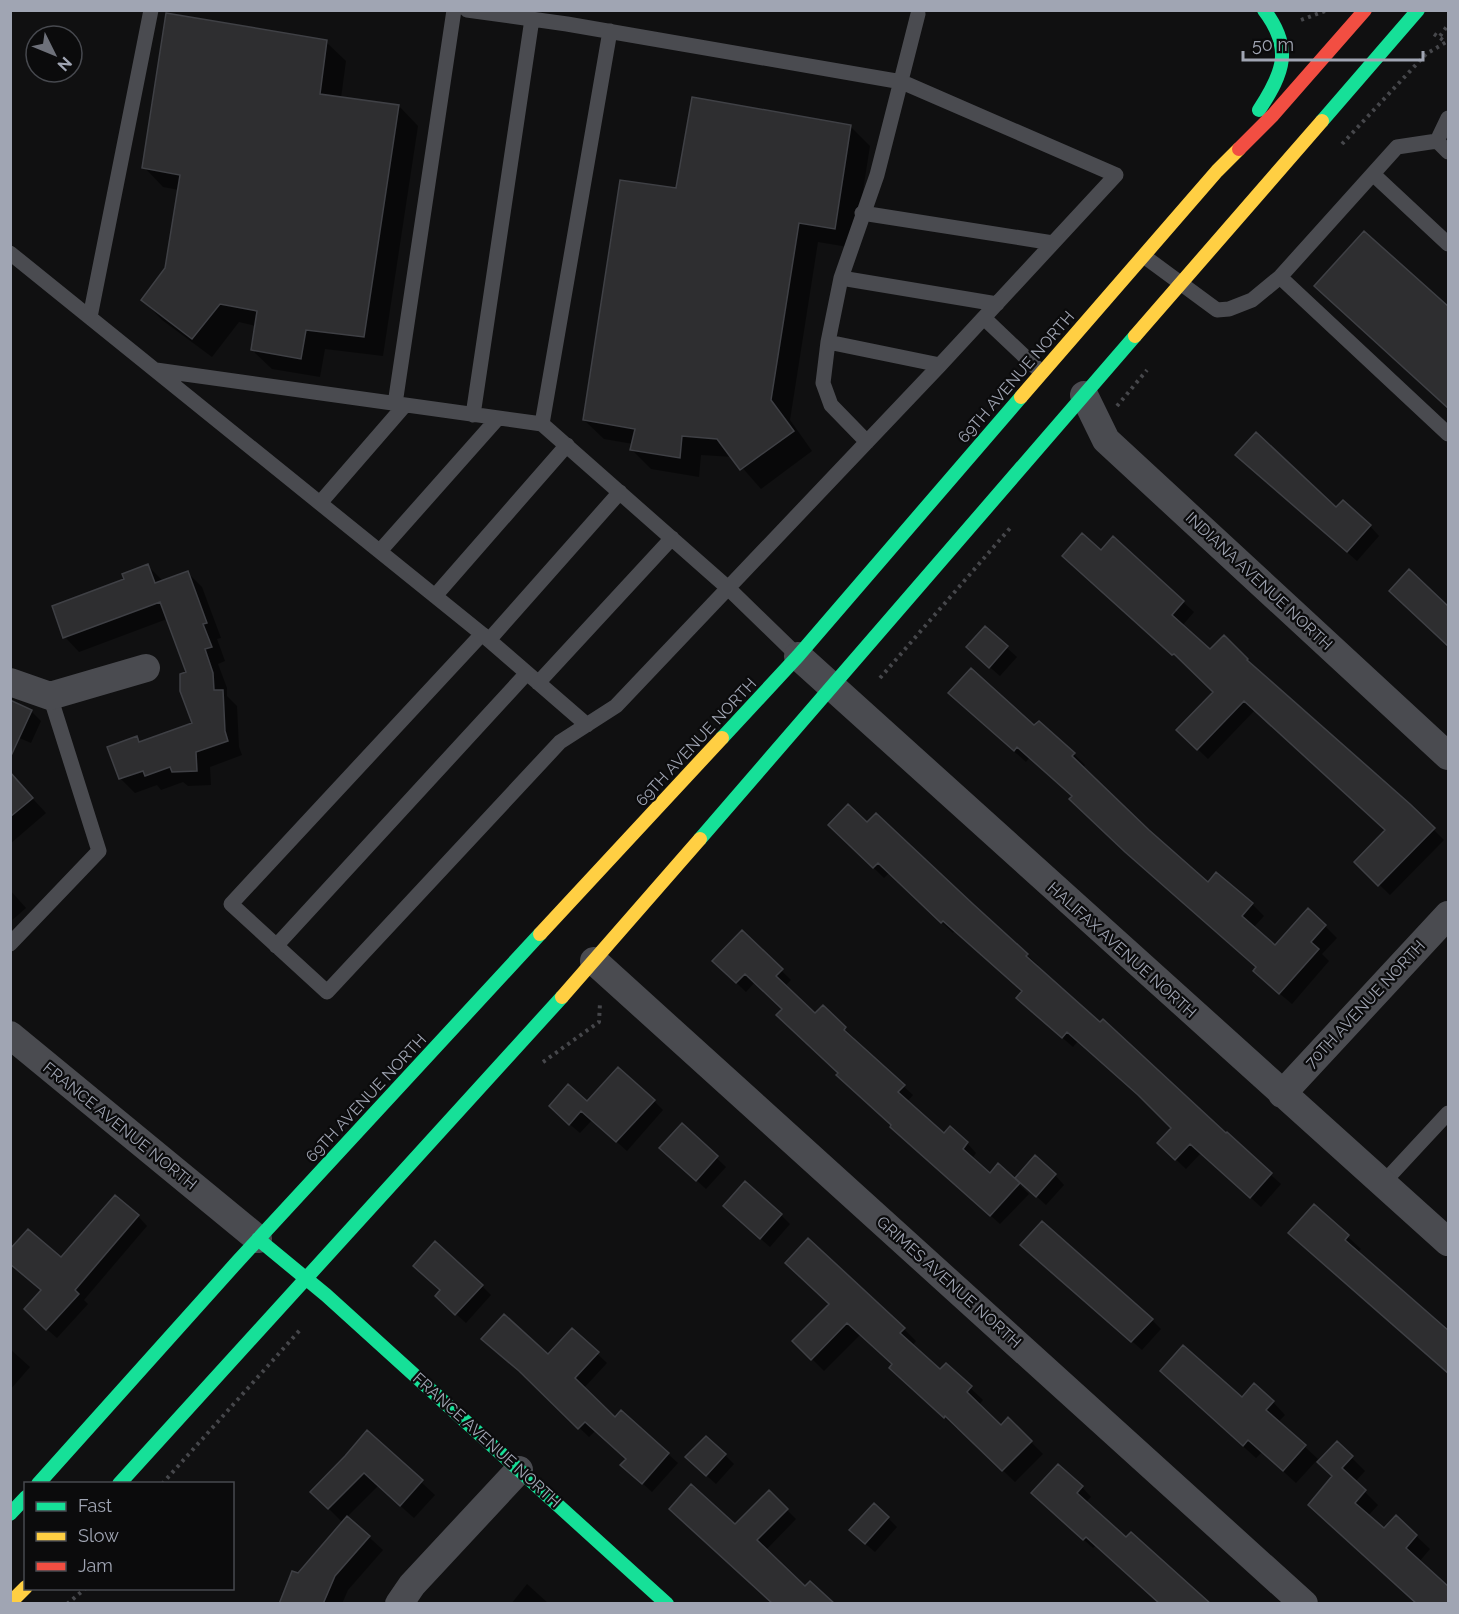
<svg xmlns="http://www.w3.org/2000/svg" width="1459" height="1614" viewBox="0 0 1459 1614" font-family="Raleway,sans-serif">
<rect width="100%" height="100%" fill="#101011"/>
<path fill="#0007" d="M326,42L346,61L341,98L399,106L418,126L383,356L325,349L320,377L272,369L252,350L256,326L239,322L212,357L162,320L143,300L166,268L179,190L163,187L144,167Z
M850,126L870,146L854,248L818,242L790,420L812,451L761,489L733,457L701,455L699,477L651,469L632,450L633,444L604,439L584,420L677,189Z
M1316,286L1448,310V409L1335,306Z
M1247,464L1370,526L1379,536L1357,561Z
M1101,552L1183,602L1194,612L1182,626L1210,651L1224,637L1258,670L1409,805L1444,840L1390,895L1356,862L1386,831L1255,710L1208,759L1178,730L1215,692L1185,663L1184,664L1074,566Z
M148,566L163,581L187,572L202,587L221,638L217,639L225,661L218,664L227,688V696L237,706L239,747L242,755L210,767L211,785L188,786L183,782L161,790L157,785L135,793L120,778L137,738L141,742L194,724L188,673L167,619L79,652L65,637L126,580Z
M985,628L1017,657L1000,676L978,657Z
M962,705L1034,728L1074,754L1085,765L1083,768L1148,831L1208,884L1217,874L1252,904L1264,916L1253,928L1276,947L1325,926L1337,938L1322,954L1329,961L1292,1004L1266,982L1258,967L1138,864L1071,799L1073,797L1029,758L1026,762Z
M31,711L41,721L31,743L10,734Z
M10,774L46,813L10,844Z
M830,825H867L972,906L1027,955L1038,965L1036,967L1281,1184L1261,1207L1201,1153L1186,1169L1170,1154L1173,1128L1150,1105L1078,1041L1073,1047L1028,1008L1024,991L955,930L953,933L890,872L884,878Z
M10,890L26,908L10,922Z
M742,932L791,980L785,986L815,1015L823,1008L854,1038L853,1040L913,1095L907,1102L944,1135L967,1143L976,1153L972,1159L990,1175L999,1165L1029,1194L1000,1224L901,1136L839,1073L783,1010L755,982L746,992L714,961Z
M654,1101L663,1110L627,1151L592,1120L580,1133L560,1116L588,1103Z
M682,1125L726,1167L706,1189L671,1157Z
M1055,1175L1064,1185L1046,1205L1026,1187Z
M1314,1206L1361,1249L1357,1253L1448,1333V1374L1303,1245Z
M734,1215H781L790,1224L770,1247Z
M138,1216L147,1226L84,1300L88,1304L57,1338L35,1319L42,1291L61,1259Z
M1032,1255L1152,1320L1161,1329L1142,1350Z
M482,1286L491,1295L466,1323L446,1305L442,1291Z
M831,1305L904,1329L916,1341L912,1346L940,1371L946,1365L983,1400L979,1405L1001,1427L1008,1419L1043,1454L1015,1482L958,1427L957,1429L903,1380L894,1365L861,1334L824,1371L794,1341Z
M572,1330L607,1363L583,1389L615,1419L668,1454L678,1463L652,1492L632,1474L628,1459L595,1431L589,1437L530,1380Z
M10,1349L30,1367L10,1390Z
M1174,1384L1242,1399L1273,1402L1285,1415L1278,1422L1318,1459L1296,1483L1262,1452L1256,1458Z
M367,1432L435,1495L414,1518L378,1486L347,1517L383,1550L348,1590L342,1604H280L298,1575L343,1523L312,1492L346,1457Z
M1337,1443L1365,1471L1355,1482L1378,1505L1368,1516L1384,1530L1396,1517L1430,1549L1419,1562L1418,1604L1334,1477Z
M725,1455L734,1464L716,1484L697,1467Z
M1082,1487L1091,1497L1085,1503L1126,1539L1096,1545L1093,1548L1043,1503Z
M769,1492L796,1519L766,1550L786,1604L736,1526Z
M888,1518L897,1527L875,1552L861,1540Z
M527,1584L549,1604H511Z"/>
<path fill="#2e2e30" stroke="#3f4045" stroke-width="1.5" d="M166,13L327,40L320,94L399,105L364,337L306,330L301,359L251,350L257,311L220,304L192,339L141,300L165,268L180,175L142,168Z
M692,97L851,125L835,229L799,223L771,400L794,431L740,470L717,439L682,436L680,458L630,450L635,429L583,420L620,180L676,188Z
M1364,231L1449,307V409L1314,286Z
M1256,432L1336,507L1343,500L1371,525L1347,552L1235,455Z
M1082,533L1101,550L1113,536L1184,601L1172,615L1210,649L1224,635L1248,659L1247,660L1410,804L1435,828L1378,886L1354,862L1385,830L1244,701L1197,750L1176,730L1213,692L1174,654L1172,655L1062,556Z
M148,564L155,583L188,571L207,623L203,624L212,647L205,649L213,673L214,690H223L225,731L228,741L196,752L197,771L172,772L170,767L145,776L143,771L119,779L107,747L137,736L139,742L192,723L180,691V674L186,672L160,602L63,638L52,606L124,579L122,574Z
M1409,569L1449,607V647L1389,591Z
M985,626L1008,646L989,668L966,647Z
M971,668L1034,725L1039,721L1075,753L1072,756L1149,830L1208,882L1216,872L1253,903L1242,916L1275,945L1308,908L1326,925L1311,942L1319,949L1279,994L1253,971L1256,967L1125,852L1069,799L1072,796L1017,747L1014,751L948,693Z
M10,700L32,710L10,758Z
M10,772L33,798L10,817Z
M848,804L867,822L876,813L973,904L1028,954L1026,956L1100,1022L1103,1019L1226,1133L1227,1132L1272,1173L1250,1198L1190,1144L1175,1160L1157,1143L1171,1128L1138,1095L1067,1032L1062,1038L1016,998L1022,991L943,921L941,923L878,863L873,868L828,825Z
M742,930L783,969L776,976L815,1013L823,1005L846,1027L844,1030L905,1085L898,1092L944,1133L950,1126L968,1142L963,1149L990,1173L998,1163L1020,1183L990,1216L890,1127L891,1125L836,1075L838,1073L776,1015L782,1009L745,974L736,983L712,961Z
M618,1067L655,1100L616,1142L581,1111L569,1125L549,1106L568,1084L587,1101Z
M682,1123L718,1156L696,1181L659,1148Z
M1035,1155L1056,1174L1036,1197L1015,1178Z
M745,1181L782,1214L760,1239L723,1206Z
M115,1195L139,1215L75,1290L79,1294L46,1330L24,1309L41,1290L10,1264V1249L28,1229L61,1257Z
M1314,1204L1349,1235L1345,1240L1449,1331V1374L1288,1233Z
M1042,1221L1153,1319L1131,1342L1020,1245Z
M808,1238L905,1328L900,1333L940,1369L946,1363L972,1386L967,1392L1001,1425L1008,1417L1032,1441L1002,1471L945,1416L944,1418L889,1368L892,1364L847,1323L811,1360L792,1341L829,1304L785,1263Z
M435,1241L483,1285L455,1315L435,1296L440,1290L413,1266Z
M504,1314L548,1354L572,1328L599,1352L575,1378L615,1417L621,1410L669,1453L642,1484L620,1465L626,1459L585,1422L578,1429L519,1371L481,1339Z
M1183,1345L1242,1397L1254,1383L1274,1401L1266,1410L1306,1445L1283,1471L1248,1440L1243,1446L1160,1371Z
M367,1430L423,1480L400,1506L364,1473L328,1509L310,1492L345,1456Z
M706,1436L726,1454L706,1476L685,1457Z
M1337,1441L1353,1456L1342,1468L1366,1490L1355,1503L1384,1528L1396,1515L1417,1535L1406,1548L1449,1587V1604H1417L1308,1505L1332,1476L1317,1462Z
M1058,1464L1083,1486L1077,1493L1126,1537L1131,1532L1211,1604H1160L1086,1537L1083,1540L1031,1493Z
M691,1484L735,1524L769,1490L788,1509L757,1540L805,1586L810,1581L835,1604H773L669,1509Z
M874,1503L889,1517L865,1544L849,1530Z
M347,1516L370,1536L335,1576L323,1604H279L292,1571L298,1573Z"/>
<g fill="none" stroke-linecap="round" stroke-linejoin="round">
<path stroke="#46474b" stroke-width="4" stroke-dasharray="3 4.5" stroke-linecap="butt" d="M1301,20L1325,11
M1434,34L1446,42
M1440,36L1448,25
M1342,144L1426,54L1448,41
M1117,406L1147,370
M880,678L1011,527
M543,1062L599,1022L600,1003
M162,1484L300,1330
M67,1604L86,1588"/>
<path stroke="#4a4b50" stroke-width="15" d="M610,31L542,424L728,588L798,656
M1437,141L1448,118
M1374,175L1448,244
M862,213L1053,243
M10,253L482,634L231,904L327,992L560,742L616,706L940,365L1116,175L902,82L567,24L467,10
M1145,257L1217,310L1229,309L1252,300L1280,277L1397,147L1437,141L1448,152
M1280,277L1448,434
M841,278L997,304
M90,317L151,10
M984,318L1041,372
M828,342L940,365
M156,370L542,424
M395,404L454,10
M473,415L532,19
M867,442L831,405L823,383L828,342L841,278L877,175L918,14
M320,503L405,405
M380,551L498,418
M435,596L567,445
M482,634L587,725
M489,640L620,492
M538,683L672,538
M10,944L99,851L50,696
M276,946L527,673
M1383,1183L1448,1113"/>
<path stroke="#4a4b50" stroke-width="28" d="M1084,395L1106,440L1448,756
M798,656L1448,1242
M10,682L50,696L146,668
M594,961L1304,1604
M10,1035L258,1239
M1282,1094L1448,915
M399,1604L412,1585L519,1470"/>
<path stroke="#16e098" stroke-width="14" d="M1259,110C1284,72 1293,48 1264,10
M1322,121L1418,10
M722,738L798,656L1021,397
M700,839L1135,336
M258,1239L326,1295L667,1604
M38,1484L238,1261L540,934
M119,1484L562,997
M10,1514L26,1497"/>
<path stroke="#ffcf43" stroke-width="14" d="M1135,336L1322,121
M1021,397L1217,171L1239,149
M540,934L722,738
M562,997L700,839
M10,1603L26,1587"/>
<path stroke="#f24e42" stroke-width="14" d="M1239,149L1273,115L1365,10"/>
</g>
<g text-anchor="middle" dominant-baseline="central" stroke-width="4.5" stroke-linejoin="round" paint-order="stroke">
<g font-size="16" fill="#a0a5b3" stroke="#0b0b0c">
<text transform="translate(1016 377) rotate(-49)">69TH AVENUE NORTH</text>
<text transform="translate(1259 581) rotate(43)">INDIANA AVENUE NORTH</text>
<text transform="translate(696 742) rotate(-47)">69TH AVENUE NORTH</text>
<text transform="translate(1122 950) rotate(42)">HALIFAX AVENUE NORTH</text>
<text transform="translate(1365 1004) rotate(-47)">70TH AVENUE NORTH</text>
<text transform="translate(366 1098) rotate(-47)">69TH AVENUE NORTH</text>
<text transform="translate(120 1126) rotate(39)">FRANCE AVENUE NORTH</text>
<text transform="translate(949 1282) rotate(42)">GRIMES AVENUE NORTH</text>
<text transform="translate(487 1440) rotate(42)">FRANCE AVENUE NORTH</text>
</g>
</g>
<rect width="1459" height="1614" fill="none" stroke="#a0a5b3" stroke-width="24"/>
<rect x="24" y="1482" width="210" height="108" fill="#0b0b0c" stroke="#47494f" stroke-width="1.5"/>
<rect x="36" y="1502" width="30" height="9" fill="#16e098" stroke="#47494f" stroke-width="1.5"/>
<text x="78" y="1512" font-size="18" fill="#a0a5b3">Fast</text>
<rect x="36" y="1532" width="30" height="9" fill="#ffcf43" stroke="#47494f" stroke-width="1.5"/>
<text x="78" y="1542" font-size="18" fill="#a0a5b3">Slow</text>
<rect x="36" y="1562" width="30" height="9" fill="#f24e42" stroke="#47494f" stroke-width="1.5"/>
<text x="78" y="1572" font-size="18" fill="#a0a5b3">Jam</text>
<g transform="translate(54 54) rotate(133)"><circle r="28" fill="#0b0b0c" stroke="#47494f" stroke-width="1.5"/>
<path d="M0-4.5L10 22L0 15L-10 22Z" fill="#6e717a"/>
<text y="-9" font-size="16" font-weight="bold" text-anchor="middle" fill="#a0a5b3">N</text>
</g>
<path d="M1243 51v9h180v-9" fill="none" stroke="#a0a5b3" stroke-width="3"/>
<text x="1252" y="51" font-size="18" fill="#a0a5b3" stroke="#0b0b0c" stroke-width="4.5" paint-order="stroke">50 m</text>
</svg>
